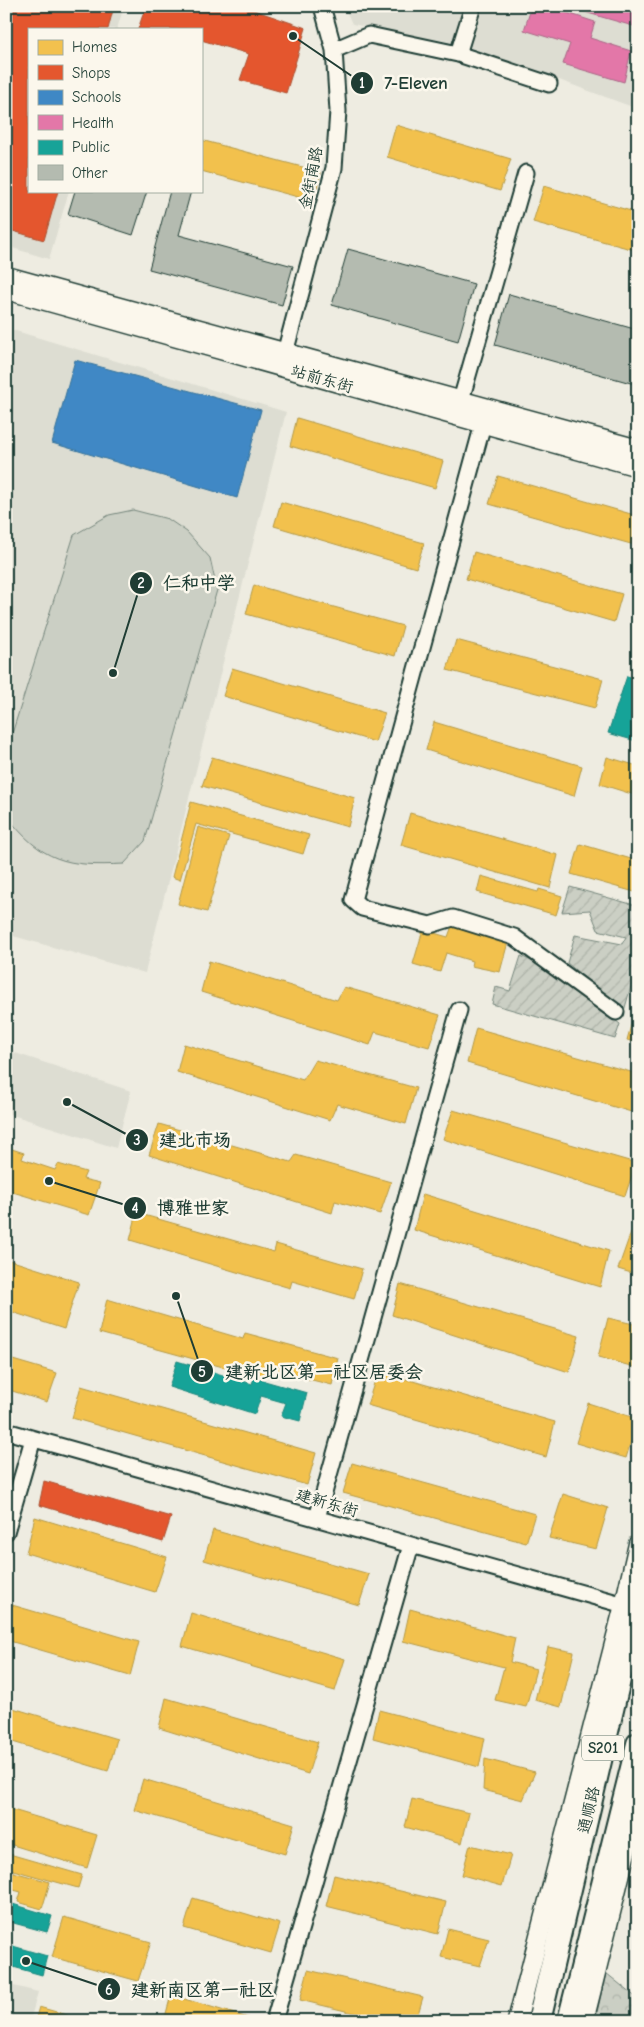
<svg xmlns="http://www.w3.org/2000/svg" width="644" height="2027" viewBox="0 0 644 2027" font-family="'Comic Neue','LXGW WenKai TC',sans-serif">
<defs>
<pattern id="forest-crowns" width="20" height="18" patternUnits="userSpaceOnUse" patternTransform="scale(1.25)"><rect width="20" height="18" fill="#cbcfc4"/><path d="M2 6a3 3 0 1 1 6 0M12 15a3 3 0 1 1 6 0" fill="none" stroke="#aeb3a9"/></pattern>
<pattern id="garden-furrows" width="10" height="10" patternUnits="userSpaceOnUse" patternTransform="scale(1.25)"><rect width="10" height="10" fill="#cbcfc4"/><path d="M-1 1l2-2M0 10L10 0M9 11l2-2" fill="none" stroke="#aeb3a9"/></pattern>
</defs>
<rect width="100%" height="100%" fill="#eeece1"/>
<filter id="ink" filterUnits="userSpaceOnUse"><feTurbulence type="fractalNoise" baseFrequency=".02" numOctaves="2"/><feDisplacementMap in="SourceGraphic" scale="10" xChannelSelector="R" yChannelSelector="G"/><feConvolveMatrix kernelMatrix="1 2 1 2 8 2 1 2 1" color-interpolation-filters="sRGB"/></filter>
<g filter="url(#ink)">
<path fill="#ddddd2" d="M6,6H124L117,29H29V191H69L49,259L6,246Z
M344,6H638V109L461,44L352,24Z
M6,328L286,412L145,973L6,934Z
M6,1050L131,1091L116,1148L6,1113Z
M6,1984L38,1992L30,2021H6Z"/>
<path fill="#cbcfc4" stroke="#75867c" d="M133,510L168,519L187,532L210,558L217,590L145,841L124,864C67,867 42,862 6,815V753L74,535L109,515Z"/>
<path fill="url(#forest-crowns)" stroke="#75867c" d="M606,1973L638,1999V2021H595Z"/>
<path fill="url(#garden-furrows)" stroke="#75867c" d="M570,887L638,906V962L624,1011L567,963L575,935L622,944L626,937L598,930L590,910L562,912Z
M521,956L554,972L620,1024L615,1039L492,1004L496,987L510,991Z"/>
<path fill="#f2c14e" stroke="#b39946" d="M396,125L511,159L500,191L387,157Z
M201,140L321,172L313,201L201,171Z
M544,186L638,213V251L533,222Z
M297,418L443,461L435,488L290,446Z
M498,476L638,516V546L489,504Z
M281,502L424,543L416,568L274,526Z
M474,552L622,594L614,622L466,579Z
M254,585L403,626L395,656L246,614Z
M456,640L603,679L595,708L447,670Z
M232,668L385,713L375,742L223,696Z
M434,722L582,766L574,796L426,750Z
M212,757L355,798L348,827L202,786Z
M607,757L638,766V796L600,784Z
M191,802L309,835L303,854L196,824L180,880L172,877Z
M410,813L558,855L550,888L401,845Z
M198,827L229,836L207,912L178,904Z
M580,844L638,861V893L571,874Z
M481,876L538,892L539,889L562,896L556,915L477,892Z
M452,926L508,942L500,972L471,966L472,961L446,953L440,972L413,964L423,930L448,937Z
M209,961L337,1000L344,987L440,1015L429,1047L375,1032L370,1045L201,992Z
M632,1022L638,1023V1043L627,1040Z
M476,1028L638,1074V1114L467,1063Z
M184,1044L303,1080L315,1060L416,1088L406,1124L337,1104L330,1120L177,1072Z
M453,1110L636,1163L625,1196L443,1139Z
M159,1124L291,1162L296,1155L391,1182L380,1214L335,1201L332,1213L149,1155Z
M6,1147L24,1153L22,1159L55,1170L58,1164L86,1172L83,1179L100,1183L89,1215L6,1190Z
M423,1194L609,1251L600,1287L414,1230Z
M137,1213L274,1252L276,1244L362,1269L354,1299L292,1281L290,1288L130,1240Z
M631,1232L638,1234V1275L618,1269Z
M6,1259L79,1282L64,1329L6,1310Z
M400,1284L579,1336L569,1372L392,1315Z
M107,1299L243,1339L245,1333L338,1358L332,1385L268,1369L263,1378L99,1333Z
M608,1318L638,1325V1368L598,1357Z
M6,1358L57,1373L47,1402L6,1389Z
M378,1371L555,1422L546,1457L367,1405Z
M81,1386L316,1453L307,1485L72,1418Z
M588,1403L638,1419L626,1458L576,1443Z
M352,1463L535,1514L526,1543L343,1493Z
M563,1494L608,1508L596,1549L549,1538Z
M35,1517L167,1557L155,1592L26,1553Z
M213,1530L369,1574L359,1605L204,1560Z
M12,1605L139,1642L130,1676L6,1640V1625Z
M410,1609L515,1638L510,1662L536,1669L526,1707L495,1700L504,1667L403,1641Z
M191,1613L345,1659L335,1691L182,1646Z
M548,1647L574,1652L561,1707L535,1700Z
M166,1698L318,1742L308,1774L159,1728Z
M6,1706L117,1739L108,1771L6,1740Z
M379,1710L485,1738L479,1767L373,1738Z
M485,1759L535,1772L523,1800L483,1790Z
M143,1779L294,1824L285,1854L134,1810Z
M412,1799L469,1813L462,1843L405,1827Z
M6,1808L97,1835L87,1868L6,1843Z
M470,1845L511,1855L502,1886L462,1875Z
M6,1853L82,1875L78,1888L6,1868Z
M6,1870L50,1882L42,1909L18,1902L21,1892L6,1888Z
M334,1875L446,1902L438,1934L326,1906Z
M193,1898L280,1924L271,1953L184,1928Z
M64,1917L151,1942L138,1981L52,1957Z
M448,1929L489,1939L480,1966L441,1957Z
M308,1970L423,1997L416,2021H387L300,2000Z
M171,1995L255,2020L164,2021Z
M39,2007L88,2021H35Z"/>
<path fill="#e4572e" stroke="#a94f30" d="M6,6H114L108,29H29V191H58L44,240L6,229Z
M146,6H242L306,28L286,93L240,80L249,54L201,40V29H138Z
M44,1481L171,1517L163,1542L39,1505Z"/>
<path fill="#3f88c5" stroke="#35729a" d="M75,360L261,410L237,498L52,443Z"/>
<path fill="#e377a8" stroke="#a86685" d="M532,6H546L595,22L590,38L631,51L624,82L563,64L570,44L524,30Z
M638,6L633,26L567,7V6Z"/>
<path fill="#17a398" stroke="#19847a" d="M627,676L638,679L634,693L638,694V734L636,741L608,733Z
M177,1361L252,1384L254,1378L307,1393L300,1421L281,1416L286,1403L261,1396L255,1414L169,1387Z
M6,1902L52,1916L47,1932L6,1921Z
M6,1944L47,1956L42,1975L6,1965Z"/>
<path fill="#b4bbb0" stroke="#1f3d34" d="M75,191H147L133,235L68,214Z
M170,191H191L179,235L293,266L282,305L149,269Z
M348,249L474,284L458,341L332,305Z
M509,294L638,330V385L495,345Z"/>
<g fill="none" stroke-linecap="round" stroke-linejoin="round">
<defs>
<path id="minor" d="M334,50L369,35L458,54L549,84
M458,54L473,6
M285,353L334,168L338,111L334,50L322,6
M461,400L526,173
M486,413L353,900L362,908L430,925L453,918L514,937L616,1012
M6,1431L635,1608
M317,1518L459,1010
M6,1532L33,1439
M274,2021L411,1545"/>
<path id="tertiary" d="M6,276L638,449
M6,290L638,467
M517,2021L624,1605L638,1544
M584,2021L638,1804"/>
<path id="primary" d="M539,2021L638,1599
M569,2021L638,1744"/>
</defs>
<use href="#minor" stroke="#1f3d34" stroke-width="19"/>
<use href="#tertiary" stroke="#1f3d34" stroke-width="21"/>
<use href="#primary" stroke="#1f3d34" stroke-width="26"/>
<use href="#minor" stroke="#fbf7ec" stroke-width="15"/>
<use href="#tertiary" stroke="#fbf7ec" stroke-width="18"/>
<use href="#primary" stroke="#fbf7ec" stroke-width="22"/>
</g>
</g>
<g text-anchor="middle" dominant-baseline="central" stroke-width="5" stroke-linejoin="round" paint-order="stroke">
<rect fill="#fbf7ec" stroke="#61756b" stroke-width="1" x="582" y="1735.5" width="42" height="25" rx="4"/>
<g font-size="15" font-weight="bold" fill="#1f3d34">
<text x="603" y="1748">S201</text>
</g>
<g font-size="16" fill="#1f3d34" stroke="#fbf7ec">
<text transform="translate(311 178) rotate(-79)">金街南路</text>
<text transform="translate(322 379) rotate(16)">站前东街</text>
<text transform="translate(327 1503) rotate(16)">建新东街</text>
<text transform="translate(589 1810) rotate(-77)">通顺路</text>
</g>
</g>
<path fill="none" stroke="#1f3d34" stroke-width="2" d="M293 36L362 83M113 673L141 583M67 1102L137 1140M49 1181L135 1208M176 1296L202 1371M26 1961L109 1989"/>
<g fill="#1f3d34" stroke="#fbf7ec" stroke-width="2">
<circle cx="293" cy="36" r="5"/>
<circle cx="113" cy="673" r="5"/>
<circle cx="67" cy="1102" r="5"/>
<circle cx="49" cy="1181" r="5"/>
<circle cx="176" cy="1296" r="5"/>
<circle cx="26" cy="1961" r="5"/>
<circle cx="362" cy="83" r="12"/>
<circle cx="141" cy="583" r="12"/>
<circle cx="137" cy="1140" r="12"/>
<circle cx="135" cy="1208" r="12"/>
<circle cx="202" cy="1371" r="12"/>
<circle cx="109" cy="1989" r="12"/>
</g>
<g font-size="15" text-anchor="middle" font-weight="bold" fill="#fff">
<text x="362" y="88">1</text>
<text x="141" y="588">2</text>
<text x="137" y="1145">3</text>
<text x="135" y="1213">4</text>
<text x="202" y="1377">5</text>
<text x="109" y="1995">6</text>
</g>
<g font-size="18" text-anchor="middle" font-weight="bold" fill="#1f3d34" stroke="#fbf7ec" stroke-width="5" stroke-linejoin="round" paint-order="stroke">
<text x="416" y="89">7-Eleven</text>
<text x="199" y="589">仁和中学</text>
<text x="195" y="1146">建北市场</text>
<text x="193" y="1214">博雅世家</text>
<text x="324" y="1378">建新北区第一社区居委会</text>
<text x="203" y="1996">建新南区第一社区</text>
</g>
<rect width="644" height="2027" fill="none" stroke="#fbf7ec" stroke-width="25"/>
<rect x="12" y="12" width="619" height="2002" fill="none" stroke="#1f3d34" stroke-width="2" filter="url(#ink)"/>
<rect x="28" y="28" width="175" height="165" fill="#fbf7ec" stroke="#a3ada2"/>
<rect x="38" y="40" width="25" height="15" fill="#f2c14e" stroke="#a3ada2"/>
<text x="72" y="52" font-size="15" fill="#1f3d34">Homes</text>
<rect x="38" y="65" width="25" height="15" fill="#e4572e" stroke="#a3ada2"/>
<text x="72" y="78" font-size="15" fill="#1f3d34">Shops</text>
<rect x="38" y="90" width="25" height="15" fill="#3f88c5" stroke="#a3ada2"/>
<text x="72" y="102" font-size="15" fill="#1f3d34">Schools</text>
<rect x="38" y="115" width="25" height="15" fill="#e377a8" stroke="#a3ada2"/>
<text x="72" y="128" font-size="15" fill="#1f3d34">Health</text>
<rect x="38" y="140" width="25" height="15" fill="#17a398" stroke="#a3ada2"/>
<text x="72" y="152" font-size="15" fill="#1f3d34">Public</text>
<rect x="38" y="165" width="25" height="15" fill="#b4bbb0" stroke="#a3ada2"/>
<text x="72" y="178" font-size="15" fill="#1f3d34">Other</text>
</svg>
